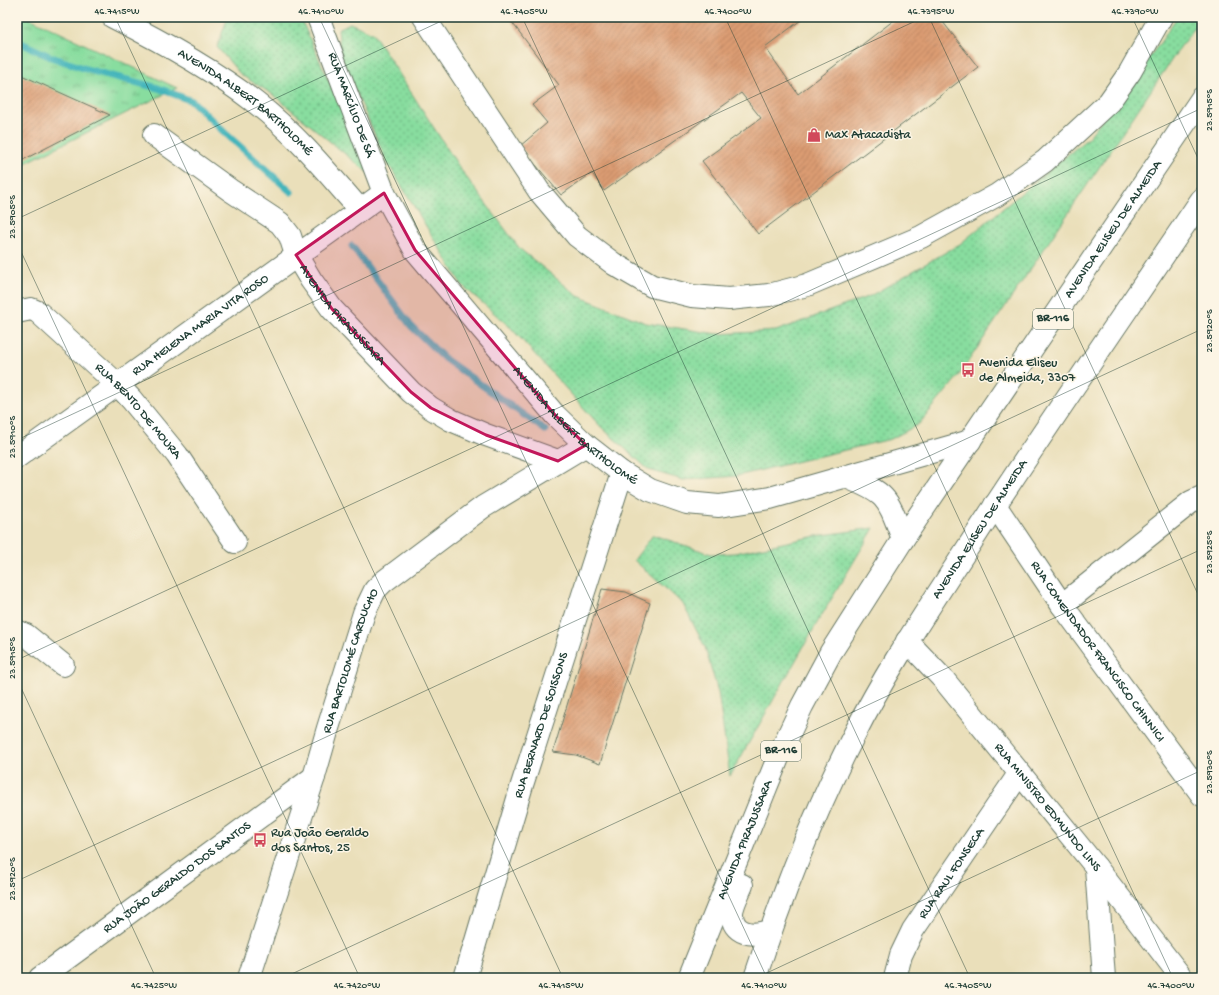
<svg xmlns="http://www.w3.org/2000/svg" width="1219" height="995" viewBox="0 0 1219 995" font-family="'Gochi Hand',sans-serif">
<defs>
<pattern id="grass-tufts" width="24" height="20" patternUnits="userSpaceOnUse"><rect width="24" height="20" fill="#88dd9f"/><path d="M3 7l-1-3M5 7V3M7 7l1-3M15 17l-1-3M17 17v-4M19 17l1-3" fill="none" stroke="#6fb482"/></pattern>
<pattern id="park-dots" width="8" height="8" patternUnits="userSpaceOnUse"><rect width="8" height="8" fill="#88dd9f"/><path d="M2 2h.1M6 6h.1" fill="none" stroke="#6fb482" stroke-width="1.8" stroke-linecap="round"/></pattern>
<pattern id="building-hatch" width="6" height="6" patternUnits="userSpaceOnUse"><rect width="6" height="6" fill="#db9b72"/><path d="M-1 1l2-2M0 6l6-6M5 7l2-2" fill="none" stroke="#b1805e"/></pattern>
</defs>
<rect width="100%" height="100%" fill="#fcf5e5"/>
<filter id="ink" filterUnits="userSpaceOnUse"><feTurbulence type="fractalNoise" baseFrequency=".025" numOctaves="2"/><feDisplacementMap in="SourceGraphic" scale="8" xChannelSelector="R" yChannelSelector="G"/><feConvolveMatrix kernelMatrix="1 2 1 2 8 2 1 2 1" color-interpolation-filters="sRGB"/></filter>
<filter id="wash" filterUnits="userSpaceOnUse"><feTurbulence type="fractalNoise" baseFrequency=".012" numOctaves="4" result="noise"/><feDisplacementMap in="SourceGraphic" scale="16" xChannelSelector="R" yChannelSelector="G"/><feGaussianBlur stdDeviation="0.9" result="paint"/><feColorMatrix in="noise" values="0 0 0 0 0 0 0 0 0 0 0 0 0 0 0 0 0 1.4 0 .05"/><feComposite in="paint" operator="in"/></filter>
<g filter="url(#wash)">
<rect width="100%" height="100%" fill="#eadfba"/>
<path fill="url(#grass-tufts)" stroke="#548d6a" d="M17,17H27L177,88L17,167Z"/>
<path fill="url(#park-dots)" stroke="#548d6a" d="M228,17H300L372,176L272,94L241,75L217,47Z
M1177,17L1202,18L1181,46L957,378L919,424L891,439L737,476L683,480L649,470L601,427L511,328L462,285L387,162L341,58L338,29L350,23L373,33L461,170L520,249L578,296L646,323L717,334L776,331L870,296L960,244L1088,138L1160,43Z
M874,528L817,623L730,776L718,692L705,647L683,604L634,560L653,535L711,554L735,553L816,536Z"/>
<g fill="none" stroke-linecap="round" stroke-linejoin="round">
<path stroke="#44b5bb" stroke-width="7" d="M17,41L51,57L89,70L158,88L192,101L225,133L291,192
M352,246L411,326L445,359L545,430"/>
</g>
<g id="blocks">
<path fill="url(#building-hatch)" d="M508,17H805L765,47L798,94L898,17H939L978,67L758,234L702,161L761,118L741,93L604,191L592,173L561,195L520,146L547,123L532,105L559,85Z
M17,73L110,115L17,163Z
M602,589L626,592L650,603L600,764L576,755L553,752Z"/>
</g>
</g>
<g filter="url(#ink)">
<use href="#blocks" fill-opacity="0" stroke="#667663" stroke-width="1"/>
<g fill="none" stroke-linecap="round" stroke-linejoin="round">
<defs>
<g id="minor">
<path id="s1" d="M113,17C163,42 212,69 256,103C296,134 328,173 360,210"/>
<path id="s2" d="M318,17L384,193L415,250L555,415L586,445L622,473L650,490L687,503L719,506L770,498L970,441"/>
<path d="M424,17L539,191L577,236L614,264L652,286L692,296L729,299L769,295L807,285L921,237L997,195L1045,161L1109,102L1130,72L1161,17"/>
<path id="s3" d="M154,135L230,190L280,223L290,236L296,255L311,280L332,309L411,392L431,408L451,420L486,435L558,461"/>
<path id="s4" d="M17,312L31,309L38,312L117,384L131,399L177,455L235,542"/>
<path id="s5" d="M17,457L384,193"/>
<path d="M846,477C888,494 887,497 903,539"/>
<path id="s6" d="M995,505L1062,605L1202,795"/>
<path d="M1062,605L1191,502L1202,497"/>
<path d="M17,631L26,635L63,665"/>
<path id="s7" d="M907,641L944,680L1096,867L1182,978"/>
<path d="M1096,867L1104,978"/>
<path id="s8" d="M40,978L314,777"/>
<path id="s9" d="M249,978L314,777L328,728L364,613L375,590L383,582L483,507L586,445"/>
<path id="s10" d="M465,978L522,785L622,473"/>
<path id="s11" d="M895,978L901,955L913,930L1019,774"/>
</g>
<g id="major">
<path d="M742,885C739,893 733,903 732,912C731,935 754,937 771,930"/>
<path id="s12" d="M689,978L780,753L802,706L831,652L903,539L1202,98"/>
<path id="s13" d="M755,978C782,895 814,813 854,735C888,667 931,605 972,541C1046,426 1125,313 1202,199"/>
</g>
</defs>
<use href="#minor" stroke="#667663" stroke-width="24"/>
<use href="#major" stroke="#667663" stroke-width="24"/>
<use href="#minor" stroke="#fff" stroke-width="22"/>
<use href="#major" stroke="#fff" stroke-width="22"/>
</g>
</g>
<path fill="#c2185b" fill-opacity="0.2" stroke="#c2185b" stroke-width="3" stroke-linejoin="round" d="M384,193L415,250L555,415L586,445L558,461L486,435L431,408L411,392L332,309L296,255Z"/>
<path fill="none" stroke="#1f3d34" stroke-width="1" stroke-opacity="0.45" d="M115,17L563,978M319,17L767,978M522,17L970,978M725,17L1173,978M929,17L1202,603M1132,17L1202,167M17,219L450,17M17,243L360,978M17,440L924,17M17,660L1202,108M17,679L156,978M17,881L1202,329M283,978L1202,549M756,978L1202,770"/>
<defs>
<symbol id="shop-bare" viewBox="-9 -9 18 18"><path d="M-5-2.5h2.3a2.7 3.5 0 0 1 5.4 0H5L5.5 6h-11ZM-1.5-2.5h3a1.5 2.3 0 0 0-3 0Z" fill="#d1495b" stroke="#fcf5e5" stroke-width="2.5" paint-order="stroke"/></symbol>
<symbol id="bus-bare" viewBox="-9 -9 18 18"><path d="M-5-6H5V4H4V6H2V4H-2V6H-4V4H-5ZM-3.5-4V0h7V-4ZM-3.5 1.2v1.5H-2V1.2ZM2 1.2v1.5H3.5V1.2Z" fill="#d1495b" stroke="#fcf5e5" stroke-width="2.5" paint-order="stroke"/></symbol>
</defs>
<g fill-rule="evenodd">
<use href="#shop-bare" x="804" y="125" width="20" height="20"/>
<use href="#bus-bare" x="958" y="360" width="20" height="20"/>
<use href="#bus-bare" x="250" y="830" width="20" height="20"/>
</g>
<g text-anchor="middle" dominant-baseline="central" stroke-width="3" stroke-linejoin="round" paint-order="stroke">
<g fill="#fcf5e5" stroke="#617469" stroke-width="1">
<rect x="1033" y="309" width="40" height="20" rx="3"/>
<rect x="761" y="741" width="40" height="20" rx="3"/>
</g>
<g font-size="12" font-weight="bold" fill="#1f3d34">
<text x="1053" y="319">BR-116</text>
<text x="781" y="751">BR-116</text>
</g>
<g font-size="13" fill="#1f3d34" stroke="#fcf5e5">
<text stroke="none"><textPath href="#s1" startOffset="158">AVENIDA ALBERT BARTHOLOMÉ</textPath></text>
<text stroke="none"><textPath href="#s2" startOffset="94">RUA MARCÍLIO DE SÁ</textPath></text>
<text stroke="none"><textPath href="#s12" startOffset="864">AVENIDA ELISEU DE ALMEIDA</textPath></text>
<text stroke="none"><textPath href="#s3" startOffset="266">AVENIDA PIRAJUSSARA</textPath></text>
<text stroke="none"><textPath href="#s5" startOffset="226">RUA HELENA MARIA VITA ROSO</textPath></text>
<text stroke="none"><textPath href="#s4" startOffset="163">RUA BENTO DE MOURA</textPath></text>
<text stroke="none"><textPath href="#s2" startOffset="491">AVENIDA ALBERT BARTHOLOMÉ</textPath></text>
<text stroke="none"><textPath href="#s13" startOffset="504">AVENIDA ELISEU DE ALMEIDA</textPath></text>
<text stroke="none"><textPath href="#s6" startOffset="179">RUA COMENDADOR FRANCISCO CHINNICI</textPath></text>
<text stroke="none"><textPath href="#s9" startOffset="333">RUA BARTOLOMÉ CARDUCHO</textPath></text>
<text stroke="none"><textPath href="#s10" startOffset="264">RUA BERNARD DE SOISSONS</textPath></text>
<text stroke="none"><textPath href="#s7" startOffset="218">RUA MINISTRO EDMUNDO LINS</textPath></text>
<text stroke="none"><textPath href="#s12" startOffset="149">AVENIDA PIRAJUSSARA</textPath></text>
<text stroke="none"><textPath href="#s11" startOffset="120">RUA RAUL FONSECA</textPath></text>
<text stroke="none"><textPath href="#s8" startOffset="170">RUA JOÃO GERALDO DOS SANTOS</textPath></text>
</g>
<g font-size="13" fill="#1f3d34" stroke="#fcf5e5" text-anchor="start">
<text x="825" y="135">Max Atacadista</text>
<text x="979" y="363">Avenida Eliseu<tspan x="979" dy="15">de Almeida, 3307</tspan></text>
<text x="271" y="833">Rua João Geraldo<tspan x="271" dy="15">dos Santos, 25</tspan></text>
</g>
</g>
<rect width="1219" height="995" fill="none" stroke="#fcf5e5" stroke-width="44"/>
<rect x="22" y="22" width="1175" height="951" fill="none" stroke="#1f3d34" stroke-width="1.5"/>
<g font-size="10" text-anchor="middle" fill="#1f3d34">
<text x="117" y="14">46.7415°W</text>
<text x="321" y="14">46.7410°W</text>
<text x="524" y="14">46.7405°W</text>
<text x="728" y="14">46.7400°W</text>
<text x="931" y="14">46.7395°W</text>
<text x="1135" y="14">46.7390°W</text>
<text transform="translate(1208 110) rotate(-90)" y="4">23.5915°S</text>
<text transform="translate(11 217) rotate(-90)" y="4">23.5905°S</text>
<text transform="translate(1208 331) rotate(-90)" y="4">23.5920°S</text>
<text transform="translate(11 437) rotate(-90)" y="4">23.5910°S</text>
<text transform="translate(1208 552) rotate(-90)" y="4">23.5925°S</text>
<text transform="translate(11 658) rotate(-90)" y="4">23.5915°S</text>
<text transform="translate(1208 772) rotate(-90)" y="4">23.5930°S</text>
<text transform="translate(11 879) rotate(-90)" y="4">23.5920°S</text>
<text x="154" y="988">46.7425°W</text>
<text x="357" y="988">46.7420°W</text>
<text x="561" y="988">46.7415°W</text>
<text x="764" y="988">46.7410°W</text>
<text x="968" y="988">46.7405°W</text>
<text x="1171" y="988">46.7400°W</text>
</g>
</svg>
